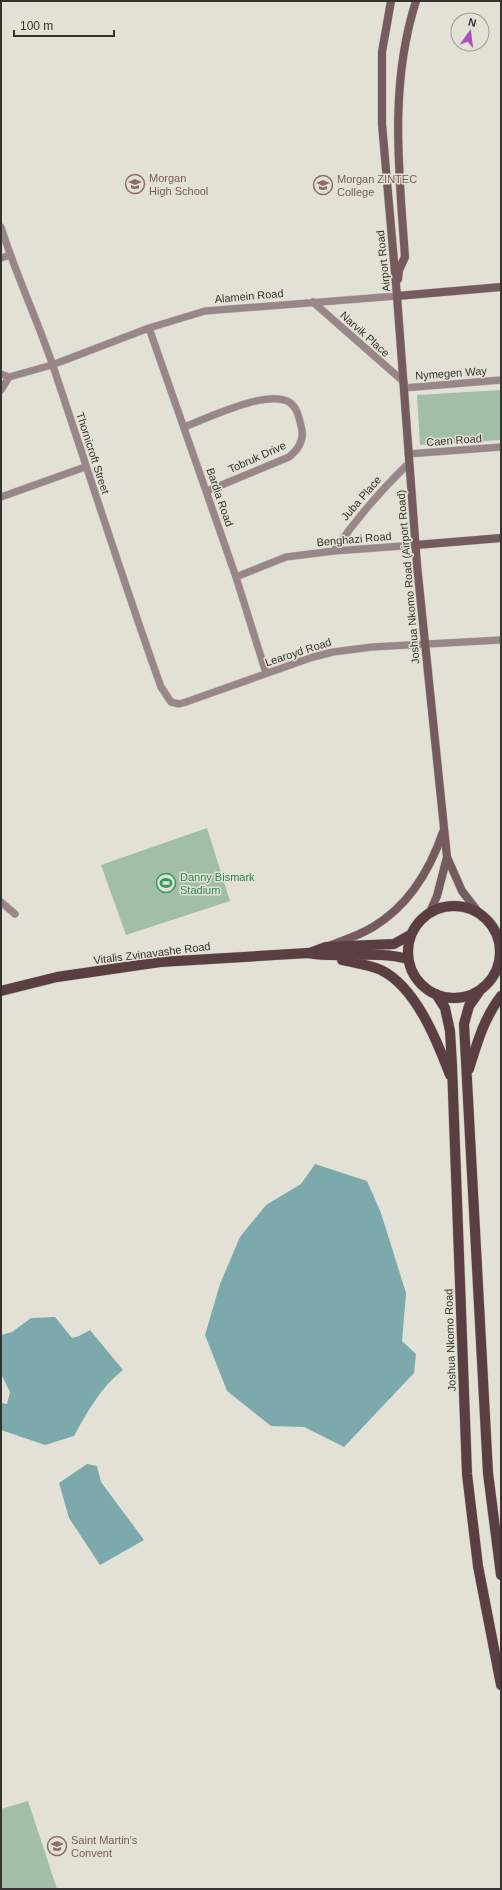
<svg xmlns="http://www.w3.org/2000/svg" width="502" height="1890" viewBox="0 0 502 1890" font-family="Arial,sans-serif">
<rect width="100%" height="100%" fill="#e3e1d6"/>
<path fill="#a2bea9" d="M501,390V440L420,445L417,395Z
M207,828L230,901L126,935L101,865Z
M28,1801L57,1889H1V1809Z"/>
<path fill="#7ba9ac" d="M315,1164L367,1181L381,1213L406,1293L402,1341L416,1354L414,1373L344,1447L304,1427L271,1426L227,1391L205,1335L220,1284L240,1237L266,1205L301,1184Z
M55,1317L72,1338L79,1336L90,1330L123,1370C101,1387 87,1412 74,1436L45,1445L1,1430V1403L7,1404L10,1392L1,1374V1335L12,1332L31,1318Z
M87,1464L97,1466L101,1482L144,1540L100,1565L69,1518L59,1483Z"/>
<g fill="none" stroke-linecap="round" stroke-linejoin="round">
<defs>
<path id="street" d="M1,227C16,275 37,319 53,366C89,473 123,581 161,687L171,702L179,704L186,702L313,657L333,652L372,647L501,640
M1,258L10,255
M313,302L404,382
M149,328L236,577L266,673
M1,374L9,377L52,365L149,328L205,311L397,296
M404,388L501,380
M1,390L9,377
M184,427C208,418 267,389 289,402C297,407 299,417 301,426C305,439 299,449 289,457L207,491
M408,454L501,447
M1,497L85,467
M334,551C356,519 381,490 409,463
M236,577L286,557L334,551L416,545
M1,902L15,914"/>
<path id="secondary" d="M391,1L382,52V124L397,296L417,565L447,857L462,891L479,913
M398,279L399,270L405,257C399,171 389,85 416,1
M397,296L501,287
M416,545L501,538
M430,912L437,896L447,857
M331,945C345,940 360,935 373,927C408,906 430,870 443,832"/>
<path id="primary" d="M408 952a46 46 0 1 1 92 0a46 46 0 1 1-92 0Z
M310,953L326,947L394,944L410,935
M342,960C355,963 369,965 381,970C416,987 437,1041 450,1075
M481,989L469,1006L464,1024L488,1473L501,1575
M1,991L57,977L160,962L308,953C341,959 376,950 408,959
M436,994L445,1008L450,1031L452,1065L467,1474L478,1566L501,1685
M469,1069C477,1043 484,1018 501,996"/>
</defs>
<use href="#street" stroke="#c0beb5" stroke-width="8"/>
<use href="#secondary" stroke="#c0beb5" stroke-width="9"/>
<use href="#primary" stroke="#c0beb5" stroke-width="11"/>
<use href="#street" stroke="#988688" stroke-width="7"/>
<use href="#secondary" stroke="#755b5e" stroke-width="8"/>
<use href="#primary" stroke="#5b3e41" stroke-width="10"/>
</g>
<defs>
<symbol id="school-ring" viewBox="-11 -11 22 22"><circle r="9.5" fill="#e3e1d6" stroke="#8d6e63" stroke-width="1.5"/><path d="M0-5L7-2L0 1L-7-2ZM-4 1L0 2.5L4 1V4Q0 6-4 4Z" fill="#8d6e63"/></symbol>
<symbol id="stadium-ring" viewBox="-11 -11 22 22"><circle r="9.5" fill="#e3e1d6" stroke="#2e9e5b" stroke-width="1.5"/><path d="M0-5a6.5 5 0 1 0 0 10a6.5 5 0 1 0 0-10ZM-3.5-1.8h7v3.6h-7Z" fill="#2e9e5b"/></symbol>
</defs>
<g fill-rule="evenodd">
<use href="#school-ring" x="124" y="173" width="22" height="22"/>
<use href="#school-ring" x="312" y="174" width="22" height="22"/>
<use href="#stadium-ring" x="155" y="872" width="22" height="22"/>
<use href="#school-ring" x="46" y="1835" width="22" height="22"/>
</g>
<g text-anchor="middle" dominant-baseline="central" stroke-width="3" stroke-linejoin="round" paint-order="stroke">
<g font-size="11" fill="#785e54" stroke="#e3e1d6" text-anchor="start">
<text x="149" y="178">Morgan<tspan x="149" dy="13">High School</tspan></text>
<text x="337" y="179">Morgan ZINTEC<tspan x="337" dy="13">College</tspan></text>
<text x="71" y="1840">Saint Martin's<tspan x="71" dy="13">Convent</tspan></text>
</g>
<g font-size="11" fill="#35332f" stroke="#e3e1d6">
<text transform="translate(383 261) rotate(-96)">Airport Road</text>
<text transform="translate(249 296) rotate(-5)">Alamein Road</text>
<text transform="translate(365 334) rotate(42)">Narvik Place</text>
<text transform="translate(451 373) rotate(-4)">Nymegen Way</text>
<text transform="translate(454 440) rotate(-4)">Caen Road</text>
<text transform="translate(93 453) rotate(72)">Thornicroft Street</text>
<text transform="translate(257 457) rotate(-24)">Tobruk Drive</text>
<text transform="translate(220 497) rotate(71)">Bardia Road</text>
<text transform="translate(361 498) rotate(-49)">Juba Place</text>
<text transform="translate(354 539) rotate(-5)">Benghazi Road</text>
<text transform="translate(408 577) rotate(-95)">Joshua Nkomo Road (Airport Road)</text>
<text transform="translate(298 652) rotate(-18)">Learoyd Road</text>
<text transform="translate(152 953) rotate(-7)">Vitalis Zvinavashe Road</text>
<text transform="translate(450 1340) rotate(-92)">Joshua Nkomo Road</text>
</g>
<g font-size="11" fill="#27864d" stroke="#e3e1d6" text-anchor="start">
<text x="180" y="877">Danny Bismark<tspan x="180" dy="13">Stadium</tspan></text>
</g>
</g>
<rect width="502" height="1890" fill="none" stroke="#35332f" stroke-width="4"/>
<g transform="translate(470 32) rotate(14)"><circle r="19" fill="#e3e1d6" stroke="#9d9b93"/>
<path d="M0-3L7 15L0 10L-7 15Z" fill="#ac4fb9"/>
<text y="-6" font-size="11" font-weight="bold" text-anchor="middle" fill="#35332f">N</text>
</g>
<path d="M14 30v6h100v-6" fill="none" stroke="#35332f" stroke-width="2"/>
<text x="20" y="30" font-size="12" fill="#35332f" stroke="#e3e1d6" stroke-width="3" paint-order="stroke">100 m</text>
</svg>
